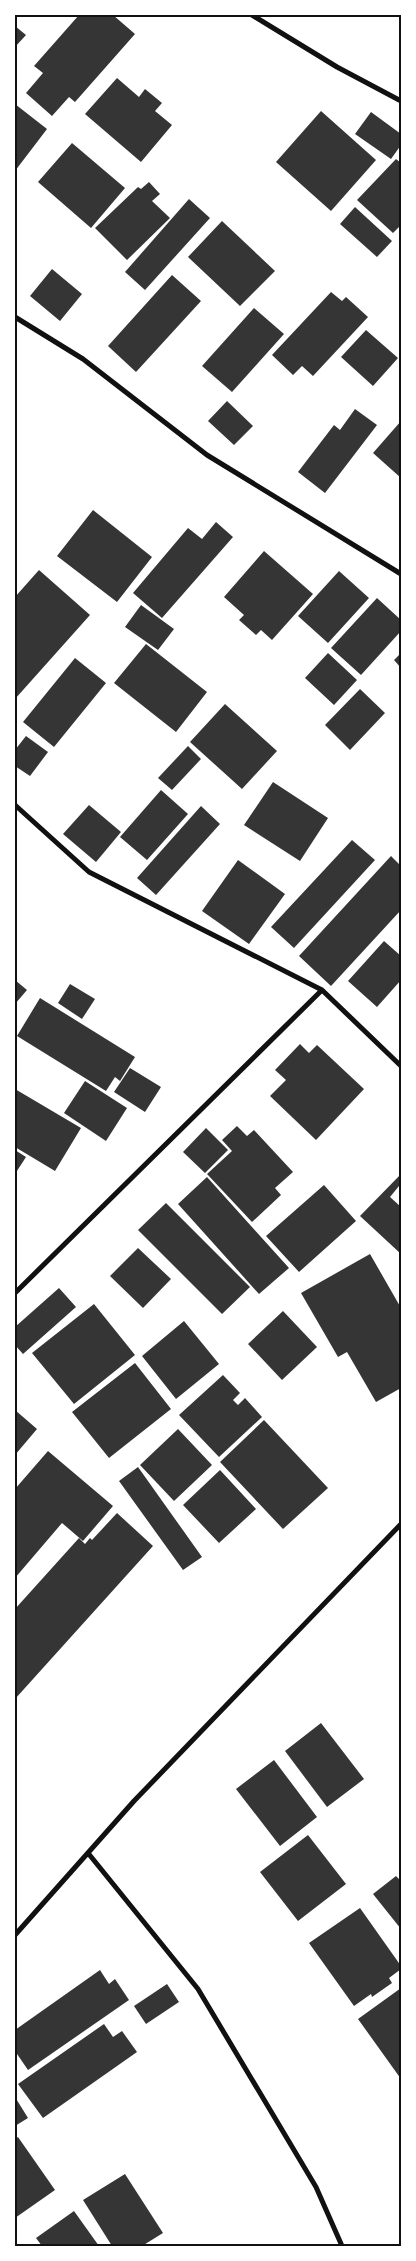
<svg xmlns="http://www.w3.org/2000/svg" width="416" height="2261" viewBox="0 0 416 2261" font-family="'Source Sans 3',sans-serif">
<rect width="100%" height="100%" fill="#fff"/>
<path fill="#353535" d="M79,15H113L135,34L75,102L69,97L52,116L26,93L43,73L34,66Z
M15,26L26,35L15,47Z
M117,78L139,97L145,89L162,103L155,111L172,125L141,162L85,114Z
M15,104L47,129L15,171Z
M321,111L376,160L331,211L276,162Z
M371,112L401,134V145L391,159L355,134Z
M72,143L125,188L91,228L38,182Z
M396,159L401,163V225L393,233L357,200Z
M149,182L160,194L152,201L170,218L127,260L95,228L138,187L141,189Z
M189,199L210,218L145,290L125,272Z
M355,207L392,241L377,257L340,224Z
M222,221L275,271L240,306L188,257Z
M52,269L82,294L60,321L30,296Z
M172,275L201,301L136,372L108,346Z
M331,292L342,301L346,297L368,317L313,376L302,366L293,375L272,355Z
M254,308L284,334L232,392L202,366Z
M366,330L398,358L373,386L341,357Z
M227,401L253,426L234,445L208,421Z
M355,409L377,425L325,493L298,472L334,425L340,430Z
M401,421V478L373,453Z
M93,510L152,557L117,602L57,556Z
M216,522L233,537L162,618L133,593L188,528L202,539Z
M264,551L313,594L272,640L261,630L256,635L239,620L244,615L224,597Z
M39,570L90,615L15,699V597Z
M339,571L369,598L328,643L298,616Z
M377,598L401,620V631L361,675L331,648Z
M141,605L174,629L158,650L125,627Z
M146,644L207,692L176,732L114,683Z
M328,653L357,680L334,705L305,678Z
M401,653V668L394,660Z
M75,658L106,683L54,747L23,722Z
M360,689L385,713L350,750L325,725Z
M225,704L277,751L242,789L190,742Z
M26,736L48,752L30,776L15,766V750Z
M188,746L201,759L172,790L158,778Z
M273,782L328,818L300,861L244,825Z
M161,790L188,814L147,860L120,837Z
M89,805L121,832L96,862L63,834Z
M201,806L220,824L156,895L137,878Z
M352,840L375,860L294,948L271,927Z
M391,856L401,866V910L331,986L299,956Z
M238,860L285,894L249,944L202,911Z
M384,941L401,956V980L377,1007L348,981Z
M15,980L27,990L15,1004Z
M70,984L95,999L82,1019L58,1003Z
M40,998L135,1057L120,1081L115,1077L106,1091L17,1036Z
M300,1044L309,1053L317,1045L364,1089L316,1140L270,1096L286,1080L275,1070Z
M130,1068L161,1087L145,1112L114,1092Z
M85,1081L127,1108L106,1141L64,1113Z
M15,1089L81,1128L55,1171L15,1147Z
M237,1126L247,1136L254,1130L293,1172L275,1188L281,1195L252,1222L207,1174L232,1151L222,1140Z
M206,1128L228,1150L205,1173L183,1152Z
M15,1150L26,1157L15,1174Z
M401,1174V1187L399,1186L390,1197L401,1207V1254L360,1216Z
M207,1177L289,1268L259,1294L178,1204Z
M324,1185L356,1221L299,1272L266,1236Z
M166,1203L250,1287L222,1314L138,1230Z
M138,1248L171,1279L143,1308L110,1276Z
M370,1254L401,1308V1388L376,1402L347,1352L338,1357L301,1293Z
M59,1288L76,1307L23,1354L15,1345V1327Z
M94,1304L135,1355L74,1404L32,1353Z
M283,1311L317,1347L282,1380L248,1344Z
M184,1321L219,1364L176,1399L142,1356Z
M135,1363L171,1409L109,1458L72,1412Z
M223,1375L240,1393L233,1400L238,1405L245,1398L262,1417L219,1457L179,1415Z
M15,1410L37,1429L15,1455Z
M264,1420L328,1488L283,1529L220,1462Z
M178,1429L212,1465L174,1501L140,1465Z
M48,1451L113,1506L83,1541L62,1523L15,1578V1489Z
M138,1467L202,1557L183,1570L119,1481Z
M220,1470L256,1509L219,1543L183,1505Z
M117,1513L153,1546L15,1699V1609L79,1538L85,1544L90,1538L92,1540Z
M321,1723L364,1779L327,1807L285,1751Z
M274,1760L317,1817L280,1846L236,1789Z
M308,1835L346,1884L298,1921L260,1872Z
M396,1876L401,1881V1929L373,1894Z
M360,1908L401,1966V1969L389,1978L392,1983L372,1997L371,1994L354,2006L309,1943Z
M100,1970L109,1984L115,1979L129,2000L28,2070L15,2051V2030Z
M167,1984L179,2002L146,2024L134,2006Z
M401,1988V2079L358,2019Z
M104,2024L113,2037L122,2031L137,2052L43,2118L18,2084Z
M15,2097L28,2118L15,2126Z
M18,2137L55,2190L15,2218V2139Z
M125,2174L163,2233L142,2246H112L83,2200Z
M74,2211L99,2246H42L36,2238Z"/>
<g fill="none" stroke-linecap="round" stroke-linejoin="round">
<path stroke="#111" stroke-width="5" d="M252,15L337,67L401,101
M15,317L83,359L207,455L401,574
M15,805L89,872L322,990L401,1066
M15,1293L322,990
M88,1853L198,1989L316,2187L342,2246
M15,1935L134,1801L401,1524"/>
</g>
<rect width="416" height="2261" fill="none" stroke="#ffffff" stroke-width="32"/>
<rect x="16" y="16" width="384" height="2229" fill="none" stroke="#111" stroke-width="2"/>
</svg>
